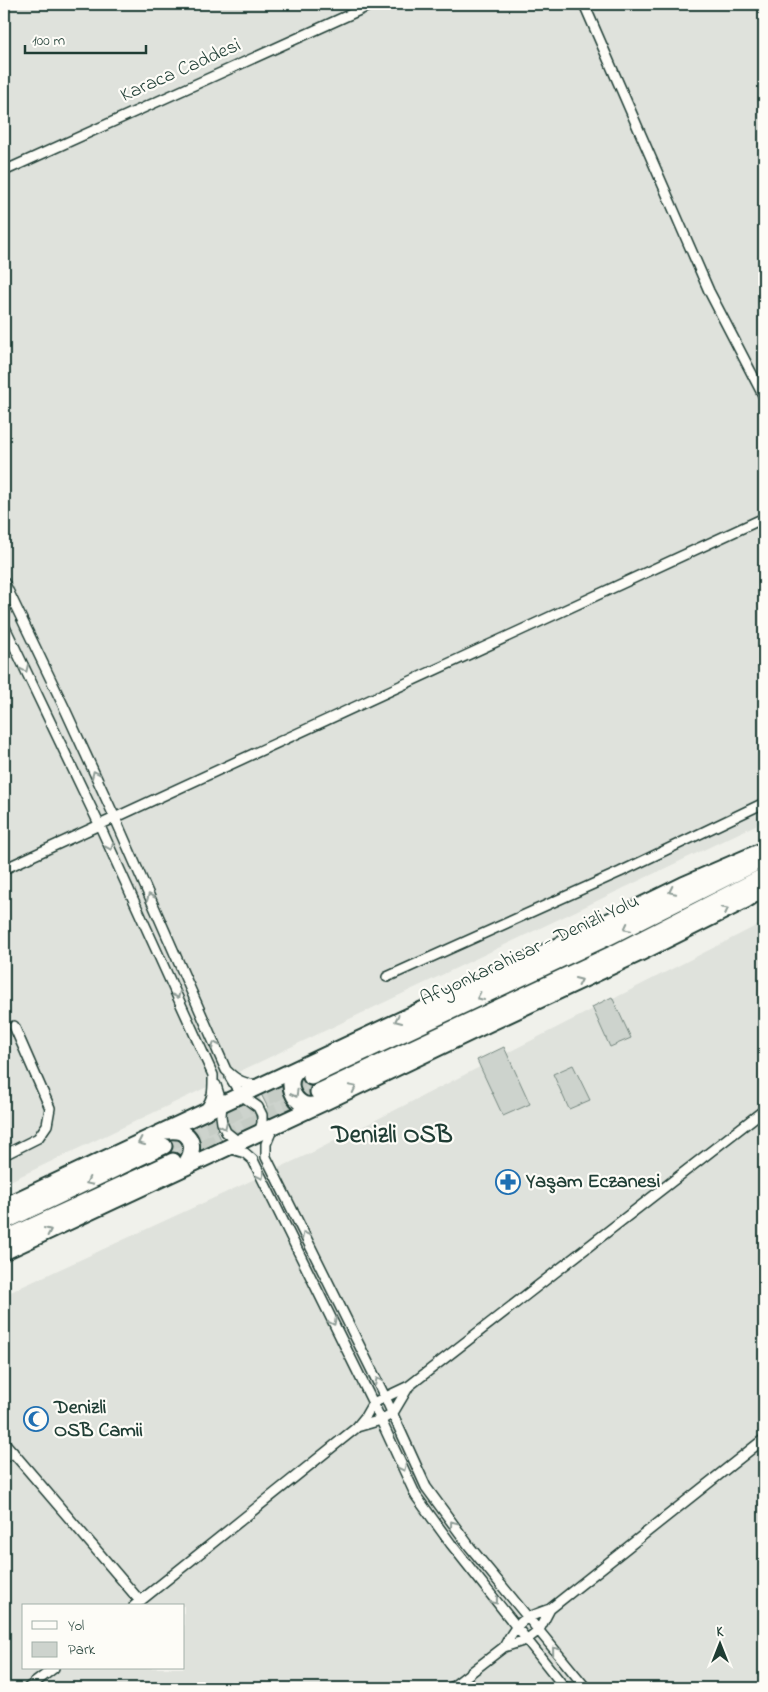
<svg xmlns="http://www.w3.org/2000/svg" width="768" height="1692" viewBox="0 0 768 1692" font-family="'Indie Flower',sans-serif">
<rect width="100%" height="100%" fill="#f0f1eb"/>
<filter id="ink" filterUnits="userSpaceOnUse"><feTurbulence type="fractalNoise" baseFrequency=".02" numOctaves="2"/><feDisplacementMap in="SourceGraphic" scale="10" xChannelSelector="R" yChannelSelector="G"/><feConvolveMatrix kernelMatrix="1 2 1 2 8 2 1 2 1" color-interpolation-filters="sRGB"/></filter>
<g filter="url(#ink)">
<path fill="#dfe2dc" fill-rule="evenodd" d="M4,4H764V821L4,1184Z
M764,922V1688H4V1295L311,1153ZM24,1606H184V1668H24Z"/>
<path fill="#cdd3cd" stroke="#768880" d="M612,997L631,1038L610,1047L592,1007Z
M504,1047L530,1104L503,1116L477,1060Z
M573,1065L590,1100L569,1109L553,1074Z
M308,1070L320,1098H303L297,1092L299,1077Z
M287,1078L301,1107L274,1120L260,1092Z
M226 1118a15 15 0 1 1 30 0a15 15 0 1 1-30 0Z
M209,1115L223,1143L198,1155L183,1128Z
M174,1134L188,1146L175,1166L163,1137Z"/>
<g fill="none" stroke-linecap="round" stroke-linejoin="round">
<path stroke="#c6cdc6" stroke-width="15" stroke-dasharray="15 8" stroke-linecap="butt" d="M164,1146L311,1077
M181,1157L318,1092"/>
<defs>
<path id="street" d="M584,4L709,291L764,397
M4,171L373,4
M4,582L64,707L115,818L226,1070C236,1080 244,1084 258,1085
M4,625L99,824L213,1075C213,1088 214,1098 205,1109
M4,869L764,518
M387,977L620,872L764,803
M230,1077L241,1095L258,1107L262,1115V1123L259,1133
M216,1085L222,1104L221,1116L222,1123L226,1132L241,1144
M274,1125L266,1144V1157L385,1397L426,1487L470,1547L586,1688
M228,1148L245,1153L253,1160L373,1403L416,1496L451,1544L565,1688
M4,1155L38,1138L47,1125L50,1108L14,1026
M357,1427L381,1420L393,1413L409,1386
M4,1442L140,1601
M4,1459L13,1452
M134,1606L356,1428L365,1417L373,1403L409,1386L764,1110
M504,1647C518,1620 522,1619 550,1609L764,1439
M28,1688L54,1668
M451,1688L504,1647L526,1640L539,1630L550,1609"/>
<path id="highway" d="M301,1067C298,1070 295,1073 293,1076C288,1086 293,1099 303,1104C307,1106 314,1105 319,1104
M311,1077L609,937L752,865
M318,1092L616,952L764,876
M165,1131C170,1131 177,1130 182,1132C197,1140 192,1157 183,1167
M4,1206L558,946L683,885L764,850
M4,1222L164,1146
M4,1239L173,1161
M4,1252L321,1104L490,1023L638,954L746,900L764,888"/>
</defs>
<use href="#street" stroke="#1f3d34" stroke-width="12"/>
<use href="#highway" stroke="#1f3d34" stroke-width="19"/>
<use href="#street" stroke="#fdfcf7" stroke-width="9"/>
<use href="#highway" stroke="#fdfcf7" stroke-width="15"/>
</g>
<defs><path id="oneway-chevron" d="M-2-3.5L2.5 0L-2 3.5" fill="none" stroke-width="1.6" stroke-linecap="round" stroke-linejoin="round" transform="scale(1.25)"/></defs>
<g stroke="#8e9c96">
<use href="#oneway-chevron" transform="translate(25 669) rotate(64)"/>
<use href="#oneway-chevron" transform="translate(95 774) rotate(-115)"/>
<use href="#oneway-chevron" transform="translate(110 847) rotate(66)"/>
<use href="#oneway-chevron" transform="translate(672 891) rotate(154)"/>
<use href="#oneway-chevron" transform="translate(150 897) rotate(-114)"/>
<use href="#oneway-chevron" transform="translate(725 910) rotate(-27)"/>
<use href="#oneway-chevron" transform="translate(627 928) rotate(153)"/>
<use href="#oneway-chevron" transform="translate(579 981) rotate(-25)"/>
<use href="#oneway-chevron" transform="translate(177 995) rotate(66)"/>
<use href="#oneway-chevron" transform="translate(480 997) rotate(155)"/>
<use href="#oneway-chevron" transform="translate(398 1020) rotate(155)"/>
<use href="#oneway-chevron" transform="translate(215 1045) rotate(-114)"/>
<use href="#oneway-chevron" transform="translate(353 1088) rotate(-26)"/>
<use href="#oneway-chevron" transform="translate(295 1094) rotate(61)"/>
<use href="#oneway-chevron" transform="translate(224 1126) rotate(65)"/>
<use href="#oneway-chevron" transform="translate(141 1142) rotate(155)"/>
<use href="#oneway-chevron" transform="translate(261 1176) rotate(64)"/>
<use href="#oneway-chevron" transform="translate(89 1182) rotate(154)"/>
<use href="#oneway-chevron" transform="translate(48 1231) rotate(-25)"/>
<use href="#oneway-chevron" transform="translate(305 1235) rotate(-116)"/>
<use href="#oneway-chevron" transform="translate(333 1322) rotate(64)"/>
<use href="#oneway-chevron" transform="translate(378 1381) rotate(-116)"/>
<use href="#oneway-chevron" transform="translate(403 1468) rotate(65)"/>
<use href="#oneway-chevron" transform="translate(453 1524) rotate(-127)"/>
<use href="#oneway-chevron" transform="translate(495 1601) rotate(52)"/>
<use href="#oneway-chevron" transform="translate(555 1650) rotate(-129)"/>
</g>
</g>
<defs>
<symbol id="pharmacy-ring" viewBox="-11 -11 22 22"><circle r="9.5" fill="#fdfcf7" stroke="#1f6fb2" stroke-width="1.5"/><path d="M-2-6h4v4h4v4h-4v4h-4v-4h-4v-4h4Z" fill="#1f6fb2"/></symbol>
<symbol id="mosque-ring" viewBox="-11 -11 22 22"><circle r="9.5" fill="#fdfcf7" stroke="#1f6fb2" stroke-width="1.5"/><path d="M3.5-4.9A6 6 0 1 0 3.5 4.9A5 5 0 1 1 3.5-4.9Z" fill="#1f6fb2"/></symbol>
</defs>
<g fill-rule="evenodd">
<use href="#pharmacy-ring" x="494" y="1168" width="28" height="28"/>
<use href="#mosque-ring" x="22" y="1405" width="28" height="28"/>
</g>
<g text-anchor="middle" dominant-baseline="central" stroke-width="4.5" stroke-linejoin="round" paint-order="stroke">
<g font-size="20" fill="#1f3d34" stroke="#fdfcf7">
<text transform="translate(181 71) rotate(-24)">Karaca Caddesi</text>
<text transform="translate(530 951) rotate(-25)">Afyonkarahisar - Denizli Yolu</text>
</g>
<g font-size="20" font-weight="bold" fill="#1f3d34" stroke="#fdfcf7" text-anchor="start">
<text x="526" y="1182">Yaşam Eczanesi</text>
<text x="54" y="1408">Denizli<tspan x="54" dy="23">OSB Camii</tspan></text>
</g>
<g font-size="25" font-weight="bold" fill="#1f3d34" stroke="#fdfcf7">
<text x="392" y="1136">Denizli OSB</text>
</g>
</g>
<rect width="768" height="1692" fill="none" stroke="#fdfcf7" stroke-width="20"/>
<rect x="10" y="10" width="748" height="1672" fill="none" stroke="#1f3d34" stroke-width="2" filter="url(#ink)"/>
<rect x="22" y="1604" width="162" height="65" fill="#fdfcf7" stroke="#a4b0a9"/>
<rect x="32" y="1621" width="25" height="8" fill="#fdfcf7" stroke="#a4b0a9"/>
<text x="68" y="1630" font-size="15" fill="#1f3d34">Yol</text>
<rect x="32" y="1642" width="25" height="15" fill="#cdd3cd" stroke="#a4b0a9"/>
<text x="68" y="1654" font-size="15" fill="#1f3d34">Park</text>
<g transform="translate(720 1644)" stroke="#fdfcf7" stroke-width="4" paint-order="stroke">
<path d="M0-4L9 19L0 12L-9 19Z" fill="#1f3d34"/>
<text y="-8" font-size="14" font-weight="bold" text-anchor="middle" fill="#1f3d34">K</text>
</g>
<path d="M25 45v8h121v-8" fill="none" stroke="#1f3d34" stroke-width="2.5"/>
<text x="32" y="45" font-size="15" fill="#1f3d34" stroke="#fdfcf7" stroke-width="4" paint-order="stroke">100 m</text>
</svg>
